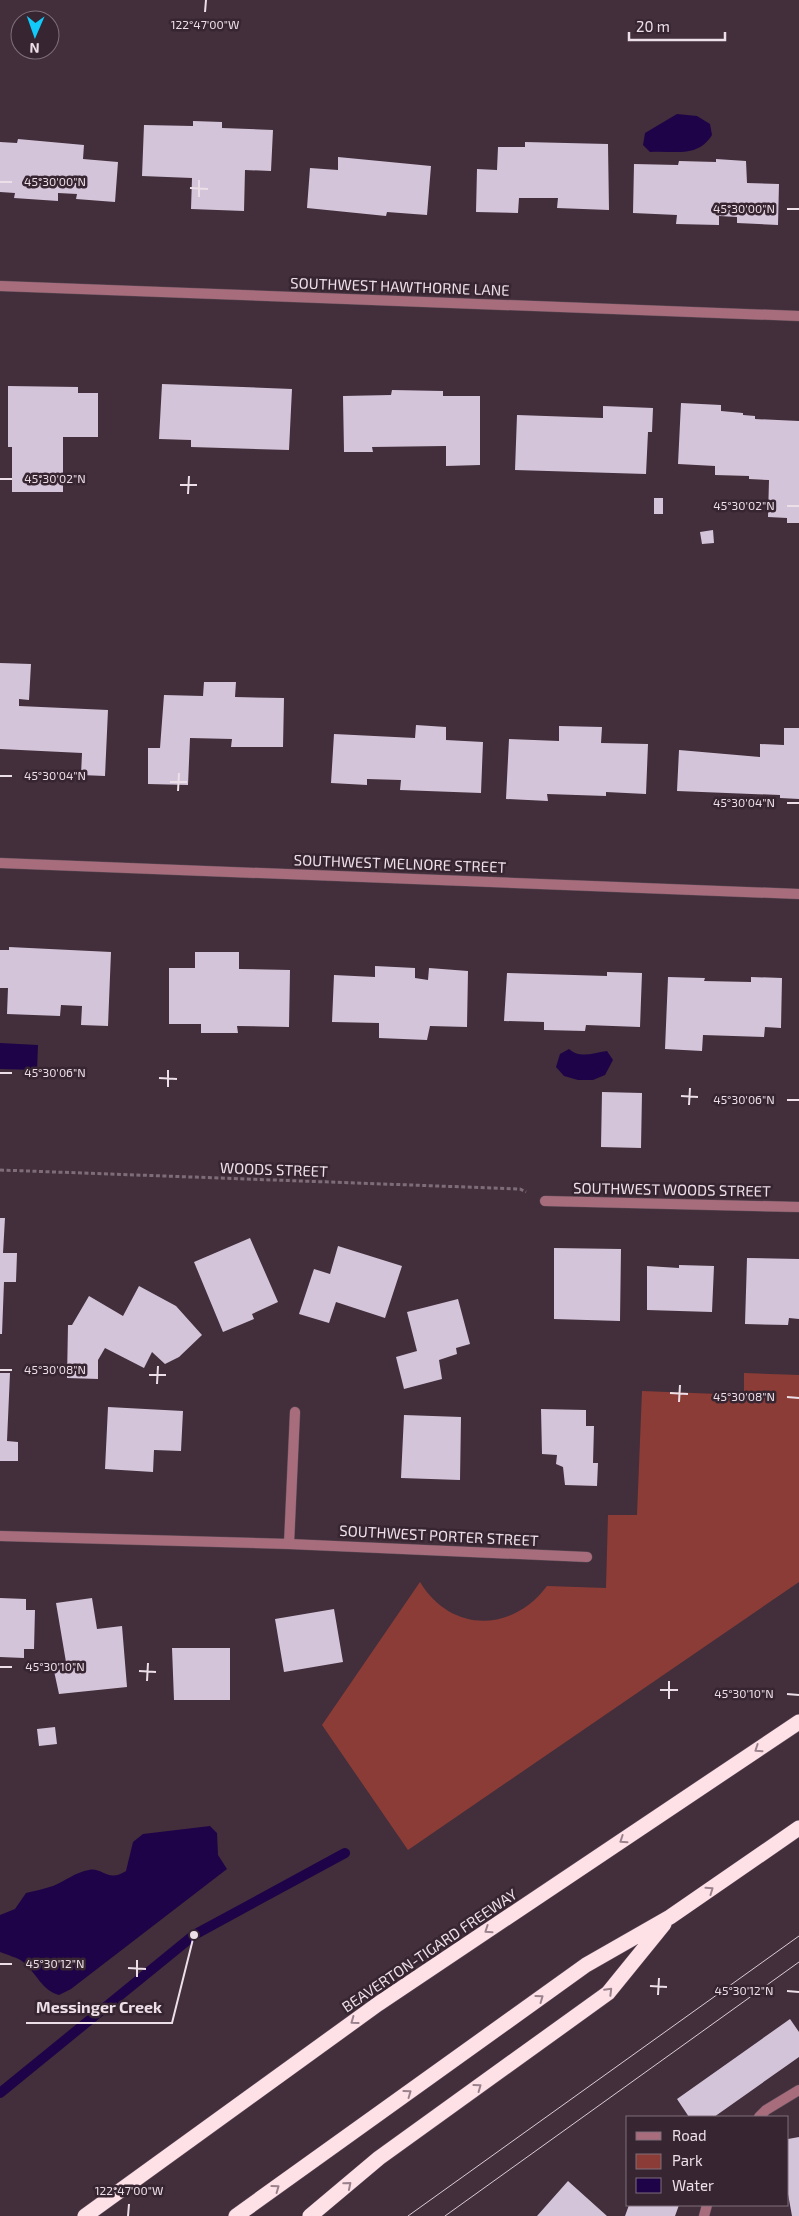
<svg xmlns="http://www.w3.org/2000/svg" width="799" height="2216" viewBox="0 0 799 2216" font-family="'Exo 2',sans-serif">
<rect width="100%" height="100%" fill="#422f3b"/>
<path fill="#8c3c36" d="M744,1373L799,1375V1582L408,1850L322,1725L420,1582C451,1633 512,1633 547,1586L606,1588L608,1515H637L642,1391L744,1395Z"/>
<path fill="#1f0348" d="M677,114L697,116L710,124L712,135C697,159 674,150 650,152L643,145L645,133Z
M0,1043L38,1045L37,1070L0,1069Z
M569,1049C581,1059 592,1053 607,1051L613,1060L605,1075L593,1080H578L564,1076L556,1067L560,1054Z
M210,1826L217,1833L218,1855L227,1869L71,1989L59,1995C42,1991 36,1972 22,1961C16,1957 7,1955 0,1952V1915L15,1909L26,1893C34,1891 44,1889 53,1886C65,1881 76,1872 89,1870C102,1867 108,1883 126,1871L133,1842L143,1834Z"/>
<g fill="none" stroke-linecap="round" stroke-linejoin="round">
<path stroke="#1f0348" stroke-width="10" d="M0,2093L194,1935L345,1853"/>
</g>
<path fill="#d4c4da" d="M193,121L222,122V128L273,130L271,171L245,170L244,211L191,209L192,178L142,176L144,125L193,126Z
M18,139L84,145L83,159L118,162L115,202L76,199L77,194L58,193V201L14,198L15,193L0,192V142L17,143Z
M525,142L608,144L609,210L557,208L558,198H519L518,213L476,212L477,169L497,170L498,147H525Z
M338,157L431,166L427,215L387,212L386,216L307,208L310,168L338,170Z
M716,159L746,161L747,183L779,184L778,225L737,223V217L719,216V225L676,224L677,215L633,213L634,164L678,165L679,161L716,162Z
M162,384L292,389L289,450L191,447V440L159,439Z
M8,386L78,387V393H98V437H63V492H12V447H8Z
M392,390L443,391V396H480V465L446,466V446L372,447L373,452H344L343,396L391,395Z
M681,403L721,405V411L743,413V415L755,416V419L799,421V523H787V518L768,517L769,480L749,479V476L715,475V466L678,464Z
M603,406L653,408L652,432H648L646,474L515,470L517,415L603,418Z
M654,498H663V514H654Z
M713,530L714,543L702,544L700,532Z
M0,663L31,664L29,700L19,699V706L108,710L105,776L81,775L82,753L0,749Z
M204,682H236L235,697L284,698L283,747H231L232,739L190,738L188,785L148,784V748H160L164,695L203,696Z
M416,725L446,727V740L483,742L481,793L400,790L401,780L367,779V785L331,783L334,734L415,738Z
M559,726L602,727L601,743L648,744L646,794L606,792V796L547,794L548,801L506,799L509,739L559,741Z
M784,728H799V799L780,798V795L677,791L679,750L760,757V744L784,745Z
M9,947L111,952L108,1026L81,1025L82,1006L61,1005L60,1016L7,1014L8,988H0V950H9Z
M195,952H239V969L290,970L289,1027L237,1026L238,1033H201V1024H169V968H195Z
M375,966L415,968V978L428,980L429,968L468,971L467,1027L430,1026L427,1040L379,1038V1023L332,1022L334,975L375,977Z
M607,972L642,973L640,1027L586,1025L585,1031L544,1030V1022L504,1021L507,973L607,976Z
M668,977L705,978L704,981L751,982V977L782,978L781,1028L765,1027L764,1037L703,1035L702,1051L665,1049Z
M602,1092L642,1093L641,1148L601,1147Z
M0,1218H5L3,1253H17L16,1282H4L2,1334H0Z
M250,1238L278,1302L252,1314L254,1319L223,1332L194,1262Z
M338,1246L402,1266L385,1318L336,1302L329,1323L299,1314L314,1269L330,1274Z
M554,1248L621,1249L620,1321L554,1319Z
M747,1258L799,1259V1319L789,1318L788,1325L745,1324Z
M679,1265L714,1266L712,1312L647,1310V1266L679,1268Z
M139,1286L176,1306L202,1335L179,1357L165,1364L152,1352L144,1368L105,1348L98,1360V1379L67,1378L68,1325H72L89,1296L123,1316Z
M458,1299L470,1344L456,1348L457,1354L439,1360L442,1379L404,1389L396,1357L417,1351L407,1312Z
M0,1373H10L7,1441L18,1442V1461H0Z
M108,1407L183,1411L181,1451L154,1450L153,1472L105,1469Z
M541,1409L586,1410V1426H594L593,1463H598L597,1486L565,1485L563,1467L556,1464L557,1455L542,1454Z
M404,1415L461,1417L460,1480L401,1478Z
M0,1598L26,1599V1610H35L34,1649H24V1658L0,1657Z
M92,1598L97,1629L122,1626L127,1687L59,1694L54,1671L67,1668L56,1603Z
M334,1609L343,1662L284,1672L275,1619Z
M172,1648H230V1700H174Z
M55,1727L57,1744L39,1746L37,1729Z
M790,2019L799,2032V2057L714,2117H689L677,2099Z
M799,2137V2216H792L788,2194V2139Z
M568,2181L607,2216H537Z
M629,2205H679L675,2216H625Z"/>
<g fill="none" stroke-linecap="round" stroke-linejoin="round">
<defs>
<path id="service" d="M759,2117L766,2110L799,2090
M704,2216L707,2205"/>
<path id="minor" d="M0,286L799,316
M0,863L799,894
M545,1201L799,1207
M0,1536L289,1544L587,1557
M289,1544L295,1412"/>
<path id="motorway" d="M85,2216L378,2004L799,1722
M236,2216L586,1965L670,1917L799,1828
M310,2216L379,2158L608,1993L664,1924"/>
</defs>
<use href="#service" stroke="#5d4b57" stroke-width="11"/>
<use href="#minor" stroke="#5d4b57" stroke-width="11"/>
<use href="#motorway" stroke="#5d4b57" stroke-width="16"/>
<path stroke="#7e6d78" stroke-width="3" stroke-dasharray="4 2.5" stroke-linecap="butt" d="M0,1170L520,1189L526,1192"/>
<use href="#service" stroke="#a86d7c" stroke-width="10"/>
<use href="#minor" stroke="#a86d7c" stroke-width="10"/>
<use href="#motorway" stroke="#fee0e7" stroke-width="15"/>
<path stroke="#daccd4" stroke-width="1" d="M408,2216L799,1936
M445,2216L799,1962"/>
</g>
<defs><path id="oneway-chevron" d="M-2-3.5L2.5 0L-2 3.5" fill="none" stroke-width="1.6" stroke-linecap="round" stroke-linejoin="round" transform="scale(1.25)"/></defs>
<g stroke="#9a828c">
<use href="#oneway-chevron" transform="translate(758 1749) rotate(146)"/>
<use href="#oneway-chevron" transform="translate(623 1840) rotate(146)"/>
<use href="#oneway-chevron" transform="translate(710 1890) rotate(-35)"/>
<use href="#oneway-chevron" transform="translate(488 1930) rotate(146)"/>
<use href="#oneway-chevron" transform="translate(609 1991) rotate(-45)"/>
<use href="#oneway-chevron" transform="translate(540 1998) rotate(-36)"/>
<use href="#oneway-chevron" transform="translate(354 2021) rotate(144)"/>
<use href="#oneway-chevron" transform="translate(478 2087) rotate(-36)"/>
<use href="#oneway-chevron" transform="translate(408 2093) rotate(-36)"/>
<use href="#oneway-chevron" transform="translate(348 2185) rotate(-40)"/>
<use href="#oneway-chevron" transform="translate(276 2188) rotate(-36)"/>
</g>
<path fill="none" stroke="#ecdfe7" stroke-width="2" d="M205,12L206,0M0,182H12M190,188L208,189M199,197V180M787,209H799M0,479H12M180,485H197M188,494L189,476M787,506H799M0,776H12M170,782H187M178,791L179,773M787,803H799M0,1073H12M159,1078L177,1079M168,1087V1070M681,1096L698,1097M787,1100H799M689,1105L690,1088M0,1370H12M149,1375H166M157,1384L158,1366M670,1393L688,1394M787,1397L799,1398M679,1402L680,1385M0,1667H12M139,1671L156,1672M147,1681L148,1663M660,1690H678M787,1694L799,1695M669,1699V1681M0,1964H12M128,1968L146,1969M137,1977V1960M650,1986L667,1987M787,1991L799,1992M658,1995L659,1978M128,2216L129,2204"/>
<g text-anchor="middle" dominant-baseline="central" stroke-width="5" stroke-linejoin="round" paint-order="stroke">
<g font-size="15" fill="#ecdfe7" stroke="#372531">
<text transform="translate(400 286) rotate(2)">SOUTHWEST HAWTHORNE LANE</text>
<text transform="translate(400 863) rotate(2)">SOUTHWEST MELNORE STREET</text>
<text transform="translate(274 1169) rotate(2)">WOODS STREET</text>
<text transform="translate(672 1189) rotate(1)">SOUTHWEST WOODS STREET</text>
<text transform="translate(439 1535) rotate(3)">SOUTHWEST PORTER STREET</text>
<text transform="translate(429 1950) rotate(-34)">BEAVERTON-TIGARD FREEWAY</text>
</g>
</g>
<g font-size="12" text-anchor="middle" fill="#ecdfe7" stroke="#372531" stroke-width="5" stroke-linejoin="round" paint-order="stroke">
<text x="205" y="29">122°47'00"W</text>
<text x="55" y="186">45°30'00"N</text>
<text x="744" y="213">45°30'00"N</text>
<text x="55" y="483">45°30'02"N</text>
<text x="744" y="510">45°30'02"N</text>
<text x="55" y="780">45°30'04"N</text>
<text x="744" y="807">45°30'04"N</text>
<text x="55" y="1077">45°30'06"N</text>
<text x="744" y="1104">45°30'06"N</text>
<text x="55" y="1374">45°30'08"N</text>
<text x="744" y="1401">45°30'08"N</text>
<text x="55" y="1671">45°30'10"N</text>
<text x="744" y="1698">45°30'10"N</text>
<text x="55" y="1968">45°30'12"N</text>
<text x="744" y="1995">45°30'12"N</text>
<text x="129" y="2195">122°47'00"W</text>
</g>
<path fill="none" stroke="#ecdfe7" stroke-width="2" d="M194 1935L172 2023H26"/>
<circle fill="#ecdfe7" stroke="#372531" stroke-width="2" cx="194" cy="1935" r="5"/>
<g font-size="16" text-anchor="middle" font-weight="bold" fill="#ecdfe7" stroke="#372531" stroke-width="5" stroke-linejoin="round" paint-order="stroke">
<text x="99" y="2013">Messinger Creek</text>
</g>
<rect x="626" y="2116" width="162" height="90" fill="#372531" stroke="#7f6f7a"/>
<rect x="636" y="2132" width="25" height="8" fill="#a86d7c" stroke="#7f6f7a"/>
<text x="672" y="2141" font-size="15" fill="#ecdfe7">Road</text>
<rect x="636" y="2154" width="25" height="15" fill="#8c3c36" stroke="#7f6f7a"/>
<text x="672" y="2166" font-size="15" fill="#ecdfe7">Park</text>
<rect x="636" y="2178" width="25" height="15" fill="#1f0348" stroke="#7f6f7a"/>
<text x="672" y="2191" font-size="15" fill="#ecdfe7">Water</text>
<g transform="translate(35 35) rotate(182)"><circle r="24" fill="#372531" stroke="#7f6f7a"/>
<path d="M0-4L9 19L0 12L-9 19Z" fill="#11cafa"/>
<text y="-8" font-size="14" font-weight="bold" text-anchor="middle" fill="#ecdfe7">N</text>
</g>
<path d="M629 32v8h96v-8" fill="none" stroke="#ecdfe7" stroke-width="2.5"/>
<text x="636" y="32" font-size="15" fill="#ecdfe7" stroke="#372531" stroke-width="4" paint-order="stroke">20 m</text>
</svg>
